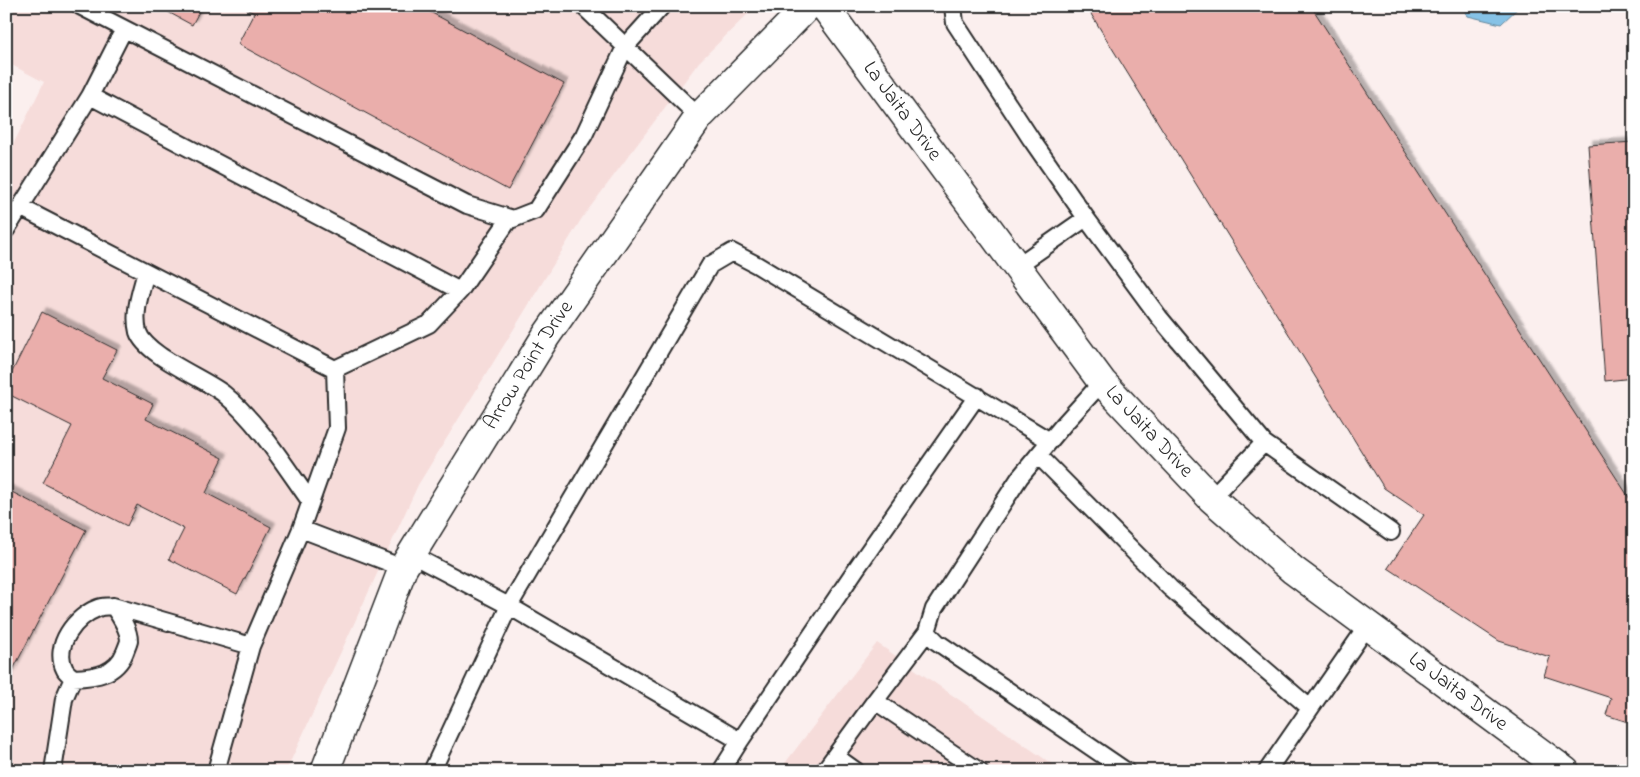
<svg xmlns="http://www.w3.org/2000/svg" width="1640" height="777" viewBox="0 0 1640 777" font-family="'Indie Flower',sans-serif">
<defs>
<filter id="shadow"><feDropShadow dx="4.5" dy="-4.5" stdDeviation="1" flood-color="#0004"/></filter>
</defs>
<rect width="100%" height="100%" fill="#fbefee"/>
<filter id="ink" filterUnits="userSpaceOnUse"><feTurbulence type="fractalNoise" baseFrequency=".02" numOctaves="2"/><feDisplacementMap in="SourceGraphic" scale="10" xChannelSelector="R" yChannelSelector="G"/><feConvolveMatrix kernelMatrix="1 2 1 2 8 2 1 2 1" color-interpolation-filters="sRGB"/></filter>
<g filter="url(#ink)">
<path fill="#f6dcda" d="M6,6H756L699,62L582,218L418,485L286,771H6V159L44,82L6,62Z
M877,643L1062,771H779Z"/>
<path fill="#86c2e6" stroke="#62869b" d="M1461,6H1520L1501,24L1468,16Z"/>
<path fill="#eaaeab" stroke="#2b2b2b" filter="url(#shadow)" d="M157,6H202L192,25Z
M241,6H419L564,84L508,190L238,44L254,13Z
M1086,6H1311L1630,499L1634,500V724L1606,715L1611,698L1544,676L1550,657L1499,641L1388,568L1424,515L1384,488Z
M1634,142V378L1605,381L1588,145Z
M42,312L117,350L102,378L153,404L146,419L223,458L206,493L271,527L237,594L169,559L184,529L137,505L127,526L43,483L72,426L6,393V384Z
M6,489L86,530L6,683Z"/>
<g fill="none" stroke-linecap="round" stroke-linejoin="round">
<defs>
<path id="service" d="M80,6L467,205L513,219L536,210L584,135L625,47L662,6
M583,6L699,117
M953,6L955,23L1031,139L1086,218L1159,317L1264,443L1391,532
M90,96L460,291L510,218
M20,207L335,369
M6,230L90,96L124,29
M1017,266L1086,218
M146,272C141,291 133,312 138,332C146,356 204,378 224,394C258,422 285,466 310,501
M1102,382L1064,424L1020,477L934,609L927,632L937,642L1126,771
M977,396L856,569L740,741L509,606L710,265L732,252L757,265L1050,441
M1038,455L1170,588L1310,708
M1211,498L1264,443
M301,529L337,428L335,369L429,324L460,291
M412,555L509,606L432,771
M113,606C120,616 129,629 129,641C128,645 126,649 125,652C116,675 95,677 73,678C71,676 67,673 65,670C52,646 76,616 98,608C102,606 108,607 113,606L251,646
M875,701L927,632
M835,756L856,771
M53,771L64,699L73,678
M216,771L251,646L301,529L403,568
M721,771L740,741
M824,771L875,701L979,771
M1267,771L1368,625"/>
<g id="minor">
<path id="s1" d="M824,6L1102,382L1211,498L1293,570L1565,771"/>
</g>
<g id="tertiary">
<path id="s2" d="M325,771L403,568L546,336L699,117L808,6"/>
</g>
</defs>
<use href="#service" stroke="#2b2b2b" stroke-width="20"/>
<use href="#minor" stroke="#2b2b2b" stroke-width="31"/>
<use href="#tertiary" stroke="#2b2b2b" stroke-width="31"/>
<use href="#service" stroke="#fff" stroke-width="16"/>
<use href="#minor" stroke="#fff" stroke-width="28"/>
<use href="#tertiary" stroke="#fff" stroke-width="28"/>
</g>
</g>
<g text-anchor="middle" dominant-baseline="central" stroke-width="4" stroke-linejoin="round" paint-order="stroke">
<g font-size="21" fill="#2b2b2b" stroke="#fff">
<text stroke="none"><textPath href="#s1" startOffset="131">La Jaita Drive</textPath></text>
<text stroke="none"><textPath href="#s2" startOffset="456">Arrow Point Drive</textPath></text>
<text stroke="none"><textPath href="#s1" startOffset="536">La Jaita Drive</textPath></text>
<text stroke="none"><textPath href="#s1" startOffset="941">La Jaita Drive</textPath></text>
</g>
</g>
<rect width="1640" height="777" fill="none" stroke="#fff" stroke-width="25"/>
<rect x="12" y="12" width="1615" height="752" fill="none" stroke="#2b2b2b" stroke-width="2" filter="url(#ink)"/>
</svg>
